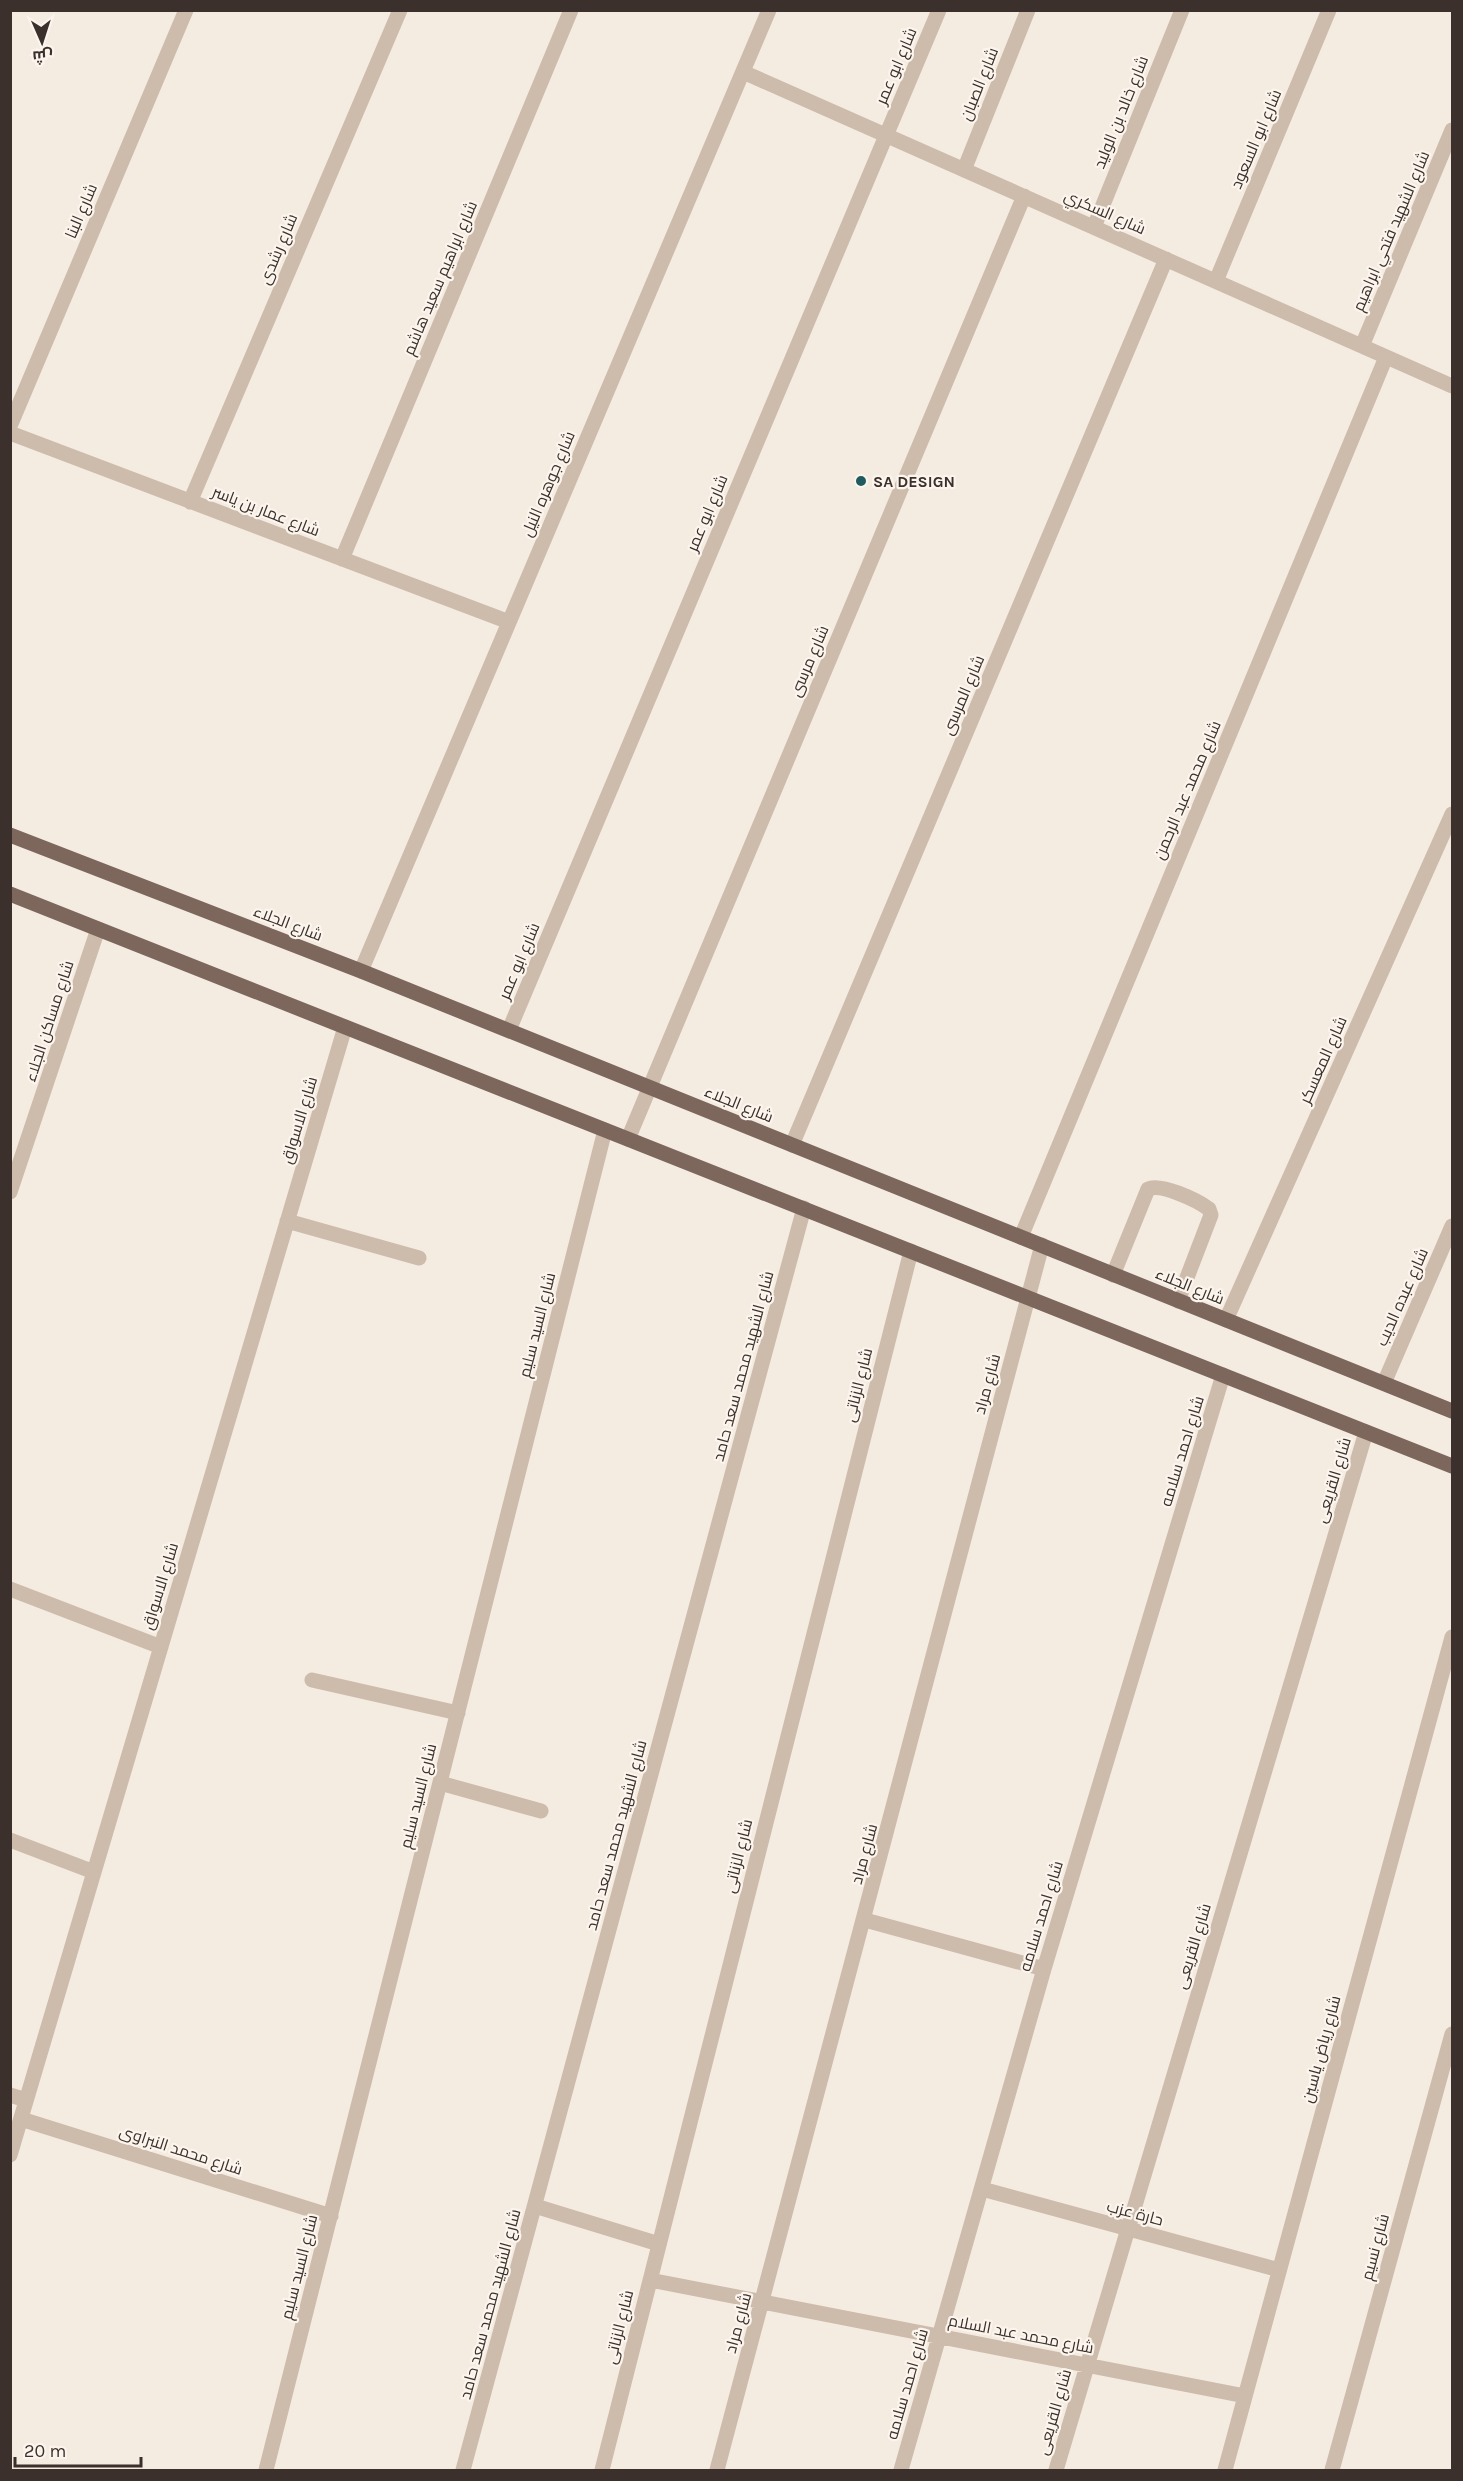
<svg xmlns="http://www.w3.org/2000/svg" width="1463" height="2481" viewBox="0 0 1463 2481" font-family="Karla,Cairo,sans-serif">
<rect width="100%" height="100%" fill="#f4ebe1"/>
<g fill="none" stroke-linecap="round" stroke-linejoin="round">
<path stroke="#cdbbac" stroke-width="15" d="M743,72L1452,386
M964,170L1028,10
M1094,227L1182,10
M1216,281L1329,10
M1362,346L1452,130
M10,426L186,10
M10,433L509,622
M190,502L400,10
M342,559L571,10
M361,971L769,10
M509,1030L939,10
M628,1139L1024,196
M792,1145L1166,259
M10,1192L98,929
M287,1221L419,1258
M1021,1237L1386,357
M1113,1275L1148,1189C1161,1183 1197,1200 1209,1209L1211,1215L1178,1301
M1226,1320L1452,814
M1384,1383L1452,1226
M10,1589L161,1647
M312,1680L458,1713
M440,1783L541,1811
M10,1840L94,1872
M865,1920L1044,1969
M10,2095L26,2100
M21,2119L331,2216
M10,2155L345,1027
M982,2189L1279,2270
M535,2206L659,2244
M650,2280L1245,2396
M266,2470L605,1130
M463,2470L804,1208
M602,2470L911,1251
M717,2470L1042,1245
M901,2470L1044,1969L1223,1375
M1056,2470L1366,1432
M1225,2470L1452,1637
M1332,2470L1452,2034"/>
<path stroke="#7d675c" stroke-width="15" d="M10,835L361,971L1452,1411
M10,894L1452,1466"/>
</g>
<circle fill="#1f5a5e" stroke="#fbf5ee" stroke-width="2" cx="861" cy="481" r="6"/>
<g text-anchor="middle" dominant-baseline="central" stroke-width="4.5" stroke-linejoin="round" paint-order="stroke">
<g font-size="16" fill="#3b302b" stroke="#fbf5ee">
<text transform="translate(896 66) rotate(-67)">شارع ابو عمر</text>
<text transform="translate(979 84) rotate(-68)">شارع الصبان</text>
<text transform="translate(1121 112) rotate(-68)">شارع خالد بن الوليد</text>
<text transform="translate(1256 139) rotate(-67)">شارع ابو السعود</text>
<text transform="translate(81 211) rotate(-67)">شارع البنا</text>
<text transform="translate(1105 212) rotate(24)">شارع السكري</text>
<text transform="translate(1391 231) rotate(-67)">شارع الشهيد فتحي ابراهيم</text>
<text transform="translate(278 249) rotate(-67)">شارع رشدى</text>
<text transform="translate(440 278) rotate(-67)">شارع ابراهيم سعيد هاشم</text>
<text transform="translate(548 484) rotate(-67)">شارع جوهره النيل</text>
<text transform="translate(266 511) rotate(21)">شارع عمار بن ياسر</text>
<text transform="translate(707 513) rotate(-67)">شارع ابو عمر</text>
<text transform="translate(809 661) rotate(-67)">شارع مرسى</text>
<text transform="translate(963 695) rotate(-67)">شارع المرسى</text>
<text transform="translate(1187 790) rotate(-67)">شارع محمد عبد الرحمن</text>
<text transform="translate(288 923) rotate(21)">شارع الجلاء</text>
<text transform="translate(519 961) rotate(-67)">شارع ابو عمر</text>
<text transform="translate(49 1021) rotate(-72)">شارع مساكن الجلاء</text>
<text transform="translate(1323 1060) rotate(-66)">شارع المعسكر</text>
<text transform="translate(739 1104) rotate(22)">شارع الجلاء</text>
<text transform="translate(299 1120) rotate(-73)">شارع الاسواق</text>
<text transform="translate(1190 1286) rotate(22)">شارع الجلاء</text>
<text transform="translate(1402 1297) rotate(-66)">شارع عبده الديب</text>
<text transform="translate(537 1325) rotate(-76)">شارع السيد سليم</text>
<text transform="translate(743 1366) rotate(-75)">شارع الشهيد محمد سعد حامد</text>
<text transform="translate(987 1384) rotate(-75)">شارع مراد</text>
<text transform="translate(858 1385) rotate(-76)">شارع الزناتى</text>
<text transform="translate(1182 1451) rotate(-73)">شارع احمد سلامه</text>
<text transform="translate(1333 1480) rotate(-73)">شارع القريعى</text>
<text transform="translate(160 1586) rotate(-73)">شارع الاسواق</text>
<text transform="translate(418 1796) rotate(-76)">شارع السيد سليم</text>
<text transform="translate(616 1835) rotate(-75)">شارع الشهيد محمد سعد حامد</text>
<text transform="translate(864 1854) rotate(-75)">شارع مراد</text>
<text transform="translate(738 1856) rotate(-76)">شارع الزناتى</text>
<text transform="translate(1041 1916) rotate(-73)">شارع احمد سلامه</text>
<text transform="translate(1193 1946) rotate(-73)">شارع القريعى</text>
<text transform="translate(1321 2049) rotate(-75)">شارع رياض ياسين</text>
<text transform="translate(181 2150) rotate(18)">شارع محمد النبراوى</text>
<text transform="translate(1135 2213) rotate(15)">حارة عزب</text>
<text transform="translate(1375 2247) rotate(-75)">شارع نسيم</text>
<text transform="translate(299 2267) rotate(-76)">شارع السيد سليم</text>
<text transform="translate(490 2304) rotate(-75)">شارع الشهيد محمد سعد حامد</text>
<text transform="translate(738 2323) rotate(-75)">شارع مراد</text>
<text transform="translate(619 2327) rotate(-76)">شارع الزناتى</text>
<text transform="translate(1021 2334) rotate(11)">شارع محمد عبد السلام</text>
<text transform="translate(907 2384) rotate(-74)">شارع احمد سلامه</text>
<text transform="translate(1054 2412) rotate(-74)">شارع القريعى</text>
</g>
<g font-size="16" font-weight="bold" fill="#3b302b" stroke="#fbf5ee" text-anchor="start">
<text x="873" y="481">SA DESIGN</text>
</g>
</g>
<rect width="1463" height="2481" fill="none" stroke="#3b302b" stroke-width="24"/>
<g transform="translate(42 42) rotate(177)" stroke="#fbf5ee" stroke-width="4.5" paint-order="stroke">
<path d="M0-4.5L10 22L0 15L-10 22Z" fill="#3b302b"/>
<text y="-9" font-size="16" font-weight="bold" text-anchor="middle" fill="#3b302b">ش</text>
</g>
<path d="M15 2457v9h126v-9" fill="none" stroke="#3b302b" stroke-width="3"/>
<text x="24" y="2457" font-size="18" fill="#3b302b" stroke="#fbf5ee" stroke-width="4.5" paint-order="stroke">20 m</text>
</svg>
